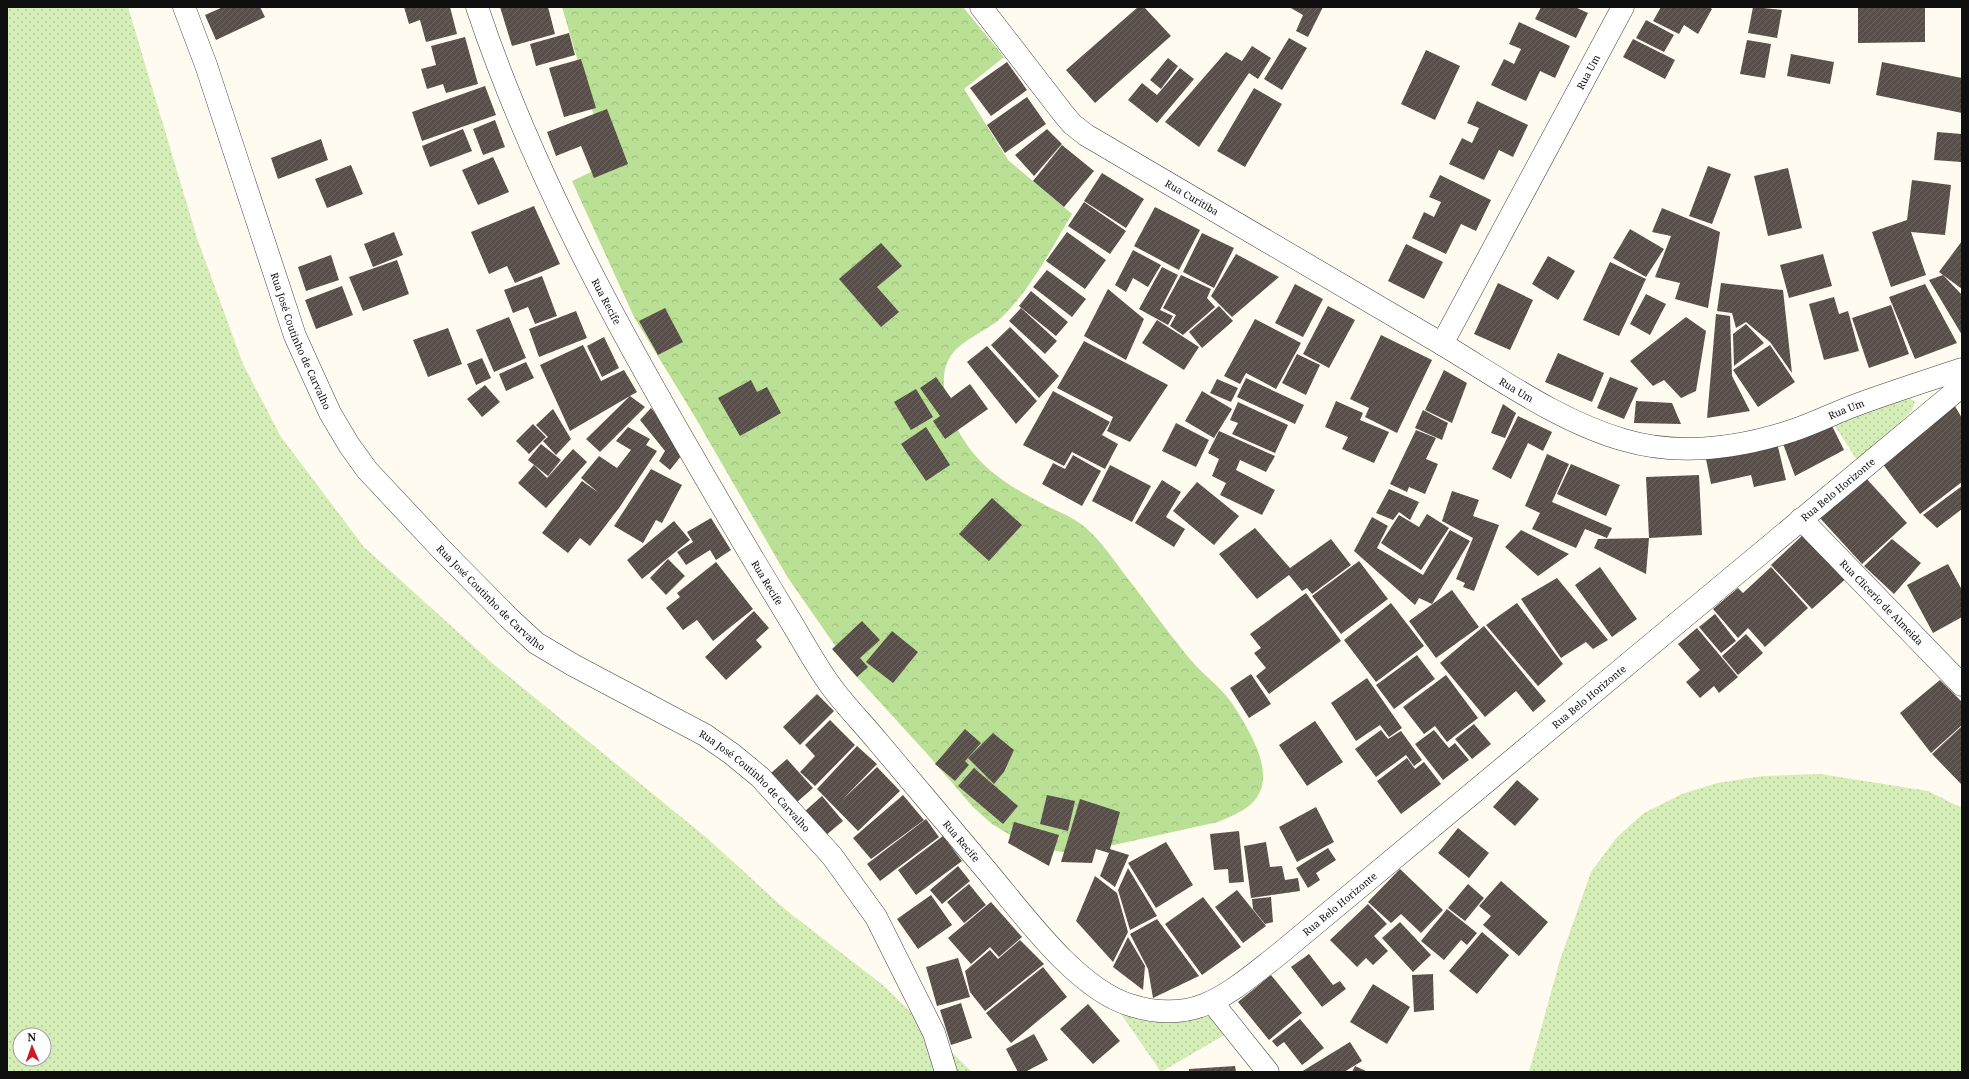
<svg xmlns="http://www.w3.org/2000/svg" width="1969" height="1079" viewBox="0 0 1969 1079" font-family="'Noto Serif',serif">
<defs>
<pattern id="grass-dots" width="8" height="8" patternUnits="userSpaceOnUse"><rect width="8" height="8" fill="#d5edb6"/><path d="M2 2h.1M6 6h.1" fill="none" stroke="#b6ca9b" stroke-width="1.8" stroke-linecap="round"/></pattern>
<pattern id="forest-crowns" width="20" height="18" patternUnits="userSpaceOnUse"><rect width="20" height="18" fill="#b9e094"/><path d="M2 6a3 3 0 1 1 6 0M12 15a3 3 0 1 1 6 0" fill="none" stroke="#9ebf7e"/></pattern>
<pattern id="building-hatch" width="6" height="6" patternUnits="userSpaceOnUse"><rect width="6" height="6" fill="#584f4a"/><path d="M-1 1l2-2M0 6l6-6M5 7l2-2" fill="none" stroke="#6b6460"/></pattern>
</defs>
<rect width="100%" height="100%" fill="#fffbf0"/>
<path fill="url(#grass-dots)" fill-rule="evenodd" d="M7,7H128L197,238L243,364L281,437L364,547L491,662L707,838L786,910L884,986L972,1072H7ZM20,1035H44V1059H20Z
M1907,396L1915,402L1912,410L1860,465L1830,418Z
M1820,774L1928,791L1962,808V1072H1529L1560,960L1591,872L1617,837L1644,813L1682,794L1717,783L1763,776Z
M1110,998L1211,1004L1233,1030L1161,1072Z"/>
<path fill="url(#forest-crowns)" d="M562,7H963L1004,57L964,89L1008,160L1072,214C1051,249 1031,289 1001,318C980,337 947,342 944,376C942,404 957,433 974,454C993,477 1020,492 1047,506C1059,512 1075,518 1086,528C1100,540 1111,556 1122,571C1145,600 1166,630 1189,658C1202,674 1220,686 1231,702C1245,723 1265,755 1263,780C1261,805 1237,814 1218,822L1091,850L1071,853L1042,849L1023,843L992,824L973,807L929,756L857,677L788,578L695,417L634,317L572,181L608,164Z"/>
<path fill="url(#building-hatch)" d="M223,7H260L265,17L216,40L205,15Z
M404,7H450L457,34L426,42L420,20L409,24Z
M500,7H548L555,34L512,46Z
M1138,7H1144L1171,36L1095,103L1066,70Z
M1289,7H1323L1308,37L1296,31L1303,15Z
M1541,7H1575L1588,13L1576,38L1535,19Z
M1661,7H1709L1712,9L1698,34L1684,25L1679,34L1653,21Z
M1753,7L1782,10L1777,38L1748,33Z
M1858,7H1925V42L1858,43Z
M1646,20L1674,35L1664,52L1636,38Z
M1519,22L1570,46L1555,78L1540,71L1526,101L1491,85L1504,59L1514,64L1521,49L1509,44Z
M569,33L575,55L536,66L530,44Z
M465,37L478,84L446,93L443,84L427,89L421,69L436,65L431,46Z
M1289,38L1307,48L1282,90L1264,79Z
M1633,39L1675,60L1665,79L1623,57Z
M1747,40L1771,44L1765,78L1740,74Z
M1252,46L1271,58L1258,79L1249,73L1199,147L1165,122L1226,52L1242,61Z
M1426,50L1460,66L1435,120L1401,104Z
M1791,54L1834,62L1830,84L1787,76Z
M1168,58L1178,66L1161,89L1150,80Z
M581,59L596,108L564,117L549,68Z
M1007,62L1027,90L991,116L970,88Z
M1882,62L1962,78V113L1876,95Z
M1180,68L1194,79L1157,123L1128,100L1142,83L1157,95Z
M485,86L496,115L422,141L412,112Z
M1254,88L1282,104L1245,167L1217,151Z
M1027,97L1046,124L1005,153L987,125Z
M1477,101L1528,125L1513,157L1499,150L1484,180L1449,164L1462,138L1472,143L1479,128L1467,123Z
M607,109L628,164L594,178L581,146L556,156L547,132Z
M495,120L505,147L483,155L473,129Z
M463,129L472,151L430,167L422,146Z
M1047,129L1062,144L1034,176L1015,155Z
M1937,132L1962,134L1961,162L1934,160Z
M321,139L328,160L278,179L271,158Z
M1062,145L1094,171L1064,207L1033,181Z
M493,157L509,192L478,205L462,170Z
M351,165L363,194L327,208L315,179Z
M1708,166L1731,174L1712,224L1689,216Z
M1788,168L1802,228L1768,236L1754,176Z
M1102,173L1144,199L1126,228L1084,201Z
M1440,175L1491,200L1476,231L1461,224L1446,254L1412,238L1424,212L1434,217L1441,202L1429,197Z
M1912,180L1951,185L1945,235L1911,232L1926,275L1891,287L1872,232L1907,220Z
M1084,202L1126,231L1110,254L1068,226Z
M534,206L560,264L515,283L507,266L489,274L471,232Z
M1155,207L1200,230L1179,270L1134,246Z
M1662,208L1720,232L1708,308L1675,299L1680,283L1655,277L1671,236L1652,232Z
M1630,229L1664,249L1646,277L1613,258Z
M394,232L403,255L373,267L364,244Z
M1067,232L1106,260L1085,289L1046,261Z
M1202,233L1234,248L1214,288L1183,272Z
M1962,241V289L1939,272Z
M881,243L902,266L877,287L899,312L881,327L839,279Z
M1406,244L1443,262L1424,299L1388,281Z
M1133,250L1161,265L1148,287L1133,278L1126,292L1115,285Z
M1236,254L1279,277L1232,317L1211,296Z
M1823,254L1832,286L1789,298L1780,265Z
M331,255L339,280L306,291L298,267Z
M1548,256L1575,271L1558,300L1532,284Z
M397,260L409,294L363,311L349,277Z
M1610,262L1646,279L1619,336L1583,320Z
M1162,267L1178,275L1160,310L1173,316L1168,325L1139,309Z
M1047,270L1086,299L1072,317L1033,287Z
M1181,275L1211,289L1207,298L1215,307L1183,335L1170,326L1176,315L1163,308Z
M1943,275L1962,295V335L1929,280Z
M542,276L557,316L535,324L528,307L513,313L504,290Z
M1498,283L1533,300L1510,350L1474,334Z
M1721,283L1783,290L1792,373L1770,342L1746,322L1736,328L1732,313L1717,311Z
M1295,284L1323,299L1303,337L1275,323Z
M1925,284L1957,343L1915,359L1889,297Z
M342,286L353,315L316,329L305,300Z
M1108,289L1144,319L1126,360L1084,336Z
M1031,291L1068,322L1056,336L1019,306Z
M1646,294L1666,304L1650,335L1630,324Z
M1834,297L1839,314L1848,311L1859,351L1824,360L1809,304Z
M1891,305L1909,354L1869,368L1852,318Z
M1219,306L1233,321L1202,348L1189,332Z
M1328,306L1355,320L1329,368L1303,354Z
M665,308L683,342L658,355L639,321Z
M1021,308L1057,341L1045,354L1009,321Z
M576,311L587,338L539,357L529,329Z
M1716,314L1730,316L1732,376L1750,411L1707,418Z
M509,317L526,358L494,372L476,330Z
M1686,317L1706,331L1696,391L1681,398L1664,380L1653,386L1630,361Z
M1255,319L1301,343L1276,389L1246,373L1240,384L1224,376Z
M1157,320L1199,347L1184,370L1142,343Z
M1746,324L1764,343L1734,366L1733,334Z
M1010,327L1059,376L1039,398L991,345Z
M448,328L462,364L428,377L413,340Z
M1381,335L1432,360L1397,433L1365,417L1369,408L1350,399Z
M604,337L619,368L602,377L587,346Z
M1084,341L1168,385L1130,442L1107,431L1113,417L1057,388Z
M583,345L601,381L624,370L637,392L630,396L645,407L600,452L586,439L630,396L570,431L540,365Z
M1770,345L1795,382L1758,407L1733,370Z
M987,346L1037,401L1016,424L967,362Z
M1558,353L1604,373L1592,402L1545,382Z
M1297,354L1320,365L1306,395L1282,383Z
M482,358L491,378L476,385L467,364Z
M526,362L534,378L506,391L499,374Z
M1444,370L1467,383L1452,423L1425,410Z
M936,377L951,398L970,384L988,409L945,439L933,421L940,416L920,388Z
M1610,377L1638,388L1624,419L1597,408Z
M1246,378L1304,405L1295,424L1237,397Z
M1217,379L1238,388L1231,402L1210,393Z
M751,380L757,392L767,387L781,413L740,436L718,398Z
M485,385L500,402L482,417L467,399Z
M916,389L933,417L911,430L894,402Z
M1053,391L1110,422L1102,435L1118,444L1105,469L1072,452L1064,466L1023,445Z
M1202,391L1232,409L1214,438L1185,421Z
M1336,401L1363,413L1360,420L1389,432L1374,463L1342,449L1348,437L1325,427Z
M1636,401L1672,403L1681,424L1634,423Z
M1238,402L1288,425L1275,453L1232,434L1238,423L1230,420Z
M1953,403L1962,418V482L1920,514L1882,463Z
M1503,404L1516,413L1505,438L1491,433Z
M651,408L685,451L670,470L659,461L665,451L640,420Z
M553,409L571,439L556,455L543,441L548,437L536,425Z
M1423,410L1448,423L1442,440L1415,428Z
M1518,416L1552,432L1543,451L1528,443L1511,479L1492,469Z
M1176,423L1209,440L1196,467L1162,451Z
M533,424L546,437L529,454L516,441Z
M1832,426L1844,450L1795,476L1782,441Z
M628,427L650,439L646,445L657,451L619,508L590,546L580,538L568,553L542,533L582,481L599,493L581,478L599,456L617,468L631,450L616,441Z
M926,427L950,465L926,481L901,444Z
M1416,430L1436,438L1426,459L1438,464L1425,494L1409,487L1407,492L1390,484Z
M1219,431L1275,456L1266,472L1240,460L1236,470L1275,490L1262,515L1220,495L1226,483L1212,476L1219,459L1208,453Z
M1777,443L1786,480L1754,487L1751,475L1711,484L1706,459Z
M541,444L561,460L548,476L528,460Z
M573,449L587,462L546,508L518,483L534,465L547,478Z
M1547,454L1569,464L1552,502L1612,528L1607,538L1585,529L1576,548L1532,529L1540,513L1525,506Z
M1073,455L1101,471L1082,506L1042,484L1053,463L1065,469Z
M1571,464L1620,485L1606,516L1557,494Z
M1110,465L1151,486L1132,522L1092,501Z
M651,469L682,485L662,523L656,520L643,543L614,526Z
M1699,475L1702,535L1649,538L1646,477Z
M1865,477L1907,523L1862,564L1820,518Z
M1162,480L1181,492L1166,517L1185,529L1174,547L1135,523Z
M1197,482L1239,516L1214,545L1173,511Z
M1962,486V509L1937,528L1923,515Z
M1389,489L1419,502L1410,520L1399,512L1393,520L1376,513Z
M1452,491L1479,500L1473,516L1499,525L1474,591L1463,587L1465,583L1456,579L1473,538L1442,521Z
M992,498L1022,525L989,561L959,534Z
M1427,514L1449,528L1421,570L1381,543L1399,515L1419,527Z
M1372,517L1388,526L1377,548L1423,575L1450,530L1470,541L1432,604L1419,598L1415,605L1354,551Z
M711,518L731,550L716,560L710,550L686,565L677,552L693,542L687,532Z
M674,521L690,540L642,579L627,560Z
M1255,528L1290,568L1331,539L1351,565L1312,594L1307,588L1302,591L1289,575L1257,599L1219,554Z
M1521,530L1569,554L1538,576L1505,547Z
M1807,531L1849,576L1812,609L1771,565Z
M1649,538L1646,574L1594,548L1598,539Z
M1892,539L1921,563L1894,594L1864,566Z
M668,559L685,576L666,595L650,578Z
M1359,561L1388,599L1341,634L1312,596Z
M716,562L753,609L713,641L697,620L683,630L666,608L680,597L677,593Z
M1948,564L1962,590V617L1933,633L1907,585Z
M1600,567L1637,619L1612,637L1575,585Z
M1771,567L1808,608L1765,647L1748,628L1738,638L1713,609L1738,588L1743,593Z
M1557,578L1608,640L1593,649L1586,642L1561,658L1521,599Z
M1452,590L1479,627L1436,658L1409,621Z
M1306,593L1341,641L1269,694L1256,676L1266,668L1254,653L1261,648L1250,634Z
M1391,603L1424,646L1376,682L1344,640Z
M1517,603L1563,664L1538,686L1486,625Z
M754,611L769,628L756,640L762,647L726,680L705,657Z
M1715,614L1736,641L1721,653L1699,627Z
M862,621L880,640L860,658L868,667L857,677L832,649Z
M1484,626L1546,701L1533,712L1516,691L1485,717L1440,663Z
M1697,628L1738,677L1719,693L1714,686L1700,698L1686,682L1700,670L1678,644Z
M892,631L918,652L893,683L866,662Z
M1746,634L1763,653L1738,675L1722,656Z
M1417,655L1435,679L1394,709L1376,685Z
M1251,674L1271,704L1249,718L1230,688Z
M1446,675L1478,718L1447,742L1435,726L1424,734L1403,707Z
M1367,678L1402,728L1389,737L1380,725L1356,741L1331,703Z
M1940,680L1962,702V725L1931,753L1900,713Z
M817,694L834,711L800,745L783,727Z
M830,720L855,745L815,786L800,772L815,756L805,745Z
M1315,721L1343,762L1307,786L1279,745Z
M1474,724L1491,744L1472,759L1455,739Z
M1962,726V783L1961,784L1932,754Z
M965,729L981,743L965,761L969,765L955,781L935,764Z
M1381,730L1388,739L1401,731L1422,760L1414,766L1406,755L1376,777L1355,749Z
M1434,730L1449,748L1455,743L1469,760L1443,780L1415,744Z
M993,733L1014,750L1004,772L994,784L968,758Z
M857,746L877,764L842,800L877,767L900,791L858,831L817,789Z
M1407,758L1415,769L1424,762L1441,784L1401,814L1377,781Z
M787,759L813,788L797,802L771,773Z
M974,768L1018,806L1003,824L958,786Z
M1517,780L1539,799L1515,826L1493,807Z
M903,795L924,820L871,859L853,838Z
M1047,795L1075,801L1068,831L1040,824Z
M822,796L843,821L825,836L804,812Z
M1080,799L1120,812L1110,849L1129,855L1115,887L1100,876L1109,853L1096,849L1092,863L1061,862Z
M1316,807L1334,842L1297,862L1279,827Z
M926,819L939,837L880,881L867,864Z
M1014,822L1059,835L1049,866L1008,843Z
M1458,828L1489,853L1469,878L1438,853Z
M1239,831L1244,882L1229,883L1228,869L1214,870L1210,834Z
M943,836L962,861L916,895L898,870Z
M1166,842L1193,885L1156,908L1128,863Z
M1266,842L1270,867L1282,866L1285,880L1298,878L1300,891L1251,898L1244,846Z
M1328,848L1336,860L1316,873L1320,880L1308,888L1296,868Z
M958,866L970,881L942,904L930,890Z
M1128,868L1157,916L1130,930L1118,890Z
M1400,869L1443,910L1421,933L1401,914L1391,923L1368,902Z
M1095,876L1117,893L1128,932L1113,962L1076,921Z
M1501,881L1548,922L1519,956L1483,925L1491,916L1479,906Z
M969,884L986,905L964,923L947,902Z
M1468,884L1484,898L1465,921L1448,908Z
M1237,890L1266,926L1243,943L1215,907Z
M931,895L952,925L918,949L897,919Z
M1203,897L1241,947L1202,975L1165,924Z
M1271,897L1273,922L1265,924L1253,909L1252,899Z
M991,902L1022,937L999,957L990,947L971,964L948,938Z
M1368,904L1387,924L1374,936L1388,951L1373,965L1366,958L1357,967L1330,940Z
M1447,909L1477,933L1467,945L1461,940L1444,960L1421,941Z
M1157,919L1199,976L1153,998L1148,969L1130,934Z
M1400,922L1431,955L1413,972L1382,938Z
M1482,932L1509,955L1477,994L1449,971Z
M1128,937L1145,966L1143,990L1113,967Z
M1020,940L1044,964L985,1011L970,992L965,971L990,950L998,959Z
M1309,954L1333,985L1340,981L1346,989L1322,1007L1291,967Z
M958,958L970,997L937,1006L926,967Z
M1043,967L1067,997L1011,1043L986,1013Z
M1433,974L1434,1010L1414,1012L1412,975Z
M1271,975L1302,1013L1269,1040L1238,1002Z
M1373,984L1410,1007L1387,1044L1350,1022Z
M961,1003L972,1038L951,1045L940,1010Z
M1088,1004L1120,1041L1093,1064L1060,1029Z
M1300,1019L1324,1048L1302,1065L1284,1042L1277,1047L1272,1041Z
M1034,1034L1048,1060L1025,1072H1018L1006,1049Z
M1350,1042L1362,1061L1344,1072H1301Z
M1235,1066L1236,1072H1189V1069Z
M1355,1066L1368,1072H1352Z"/>
<g fill="none" stroke-linecap="round" stroke-linejoin="round">
<defs>
<g id="minor">
<path id="s1" d="M184,7L206,65L295,336L330,413L349,445L367,470L441,549L509,618L536,643L573,665L705,735L732,754L760,777L832,856L876,917L934,1033L946,1072"/>
<path id="s2" d="M477,7C532,171 615,323 702,472C731,522 760,571 790,620C802,640 813,660 826,679C841,702 862,722 879,743C913,783 947,824 981,864C1019,908 1074,988 1130,1005C1196,1026 1229,993 1278,955L1962,386"/>
<path id="s3" d="M981,7L1062,112L1072,124L1086,135L1442,344"/>
<path id="s4" d="M1623,7L1442,344C1499,378 1560,422 1624,440C1678,456 1738,448 1791,431C1813,424 1834,413 1856,405C1891,392 1926,381 1962,369"/>
<path id="s5" d="M1801,519L1962,685"/>
<path d="M1212,1002L1268,1072"/>
</g>
</defs>
<use href="#minor" stroke="#424242" stroke-width="23"/>
<use href="#minor" stroke="#fff" stroke-width="22"/>
</g>
<g text-anchor="middle" dominant-baseline="central" stroke-width="4" stroke-linejoin="round" paint-order="stroke">
<g font-size="10" fill="#0f0f0f" stroke="#fff">
<text transform="translate(1588 72) rotate(-62)">Rua Um</text>
<text stroke="none"><textPath href="#s3" startOffset="289">Rua Curitiba</textPath></text>
<text stroke="none"><textPath href="#s2" startOffset="322">Rua Recife</textPath></text>
<text stroke="none"><textPath href="#s1" startOffset="354">Rua José Coutinho de Carvalho</textPath></text>
<text stroke="none"><textPath href="#s4" startOffset="470">Rua Um</textPath></text>
<text stroke="none"><textPath href="#s4" startOffset="818">Rua Um</textPath></text>
<text stroke="none"><textPath href="#s2" startOffset="2101">Rua Belo Horizonte</textPath></text>
<text stroke="none"><textPath href="#s2" startOffset="646">Rua Recife</textPath></text>
<text stroke="none"><textPath href="#s1" startOffset="678">Rua José Coutinho de Carvalho</textPath></text>
<text stroke="none"><textPath href="#s5" startOffset="116">Rua Clicerio de Almeida</textPath></text>
<text stroke="none"><textPath href="#s2" startOffset="1777">Rua Belo Horizonte</textPath></text>
<text stroke="none"><textPath href="#s1" startOffset="1002">Rua José Coutinho de Carvalho</textPath></text>
<text stroke="none"><textPath href="#s2" startOffset="970">Rua Recife</textPath></text>
<text stroke="none"><textPath href="#s2" startOffset="1453">Rua Belo Horizonte</textPath></text>
</g>
</g>
<rect width="1969" height="1079" fill="none" stroke="#0f0f0f" stroke-width="16"/>
<g transform="translate(32 1047) rotate(358)"><circle r="19" fill="#ffffff" stroke="#9f9f9f"/>
<path d="M0-3L7 15L0 10L-7 15Z" fill="#cb1a29"/>
<text y="-6" font-size="11" font-weight="bold" text-anchor="middle" fill="#0f0f0f">N</text>
</g>
</svg>
